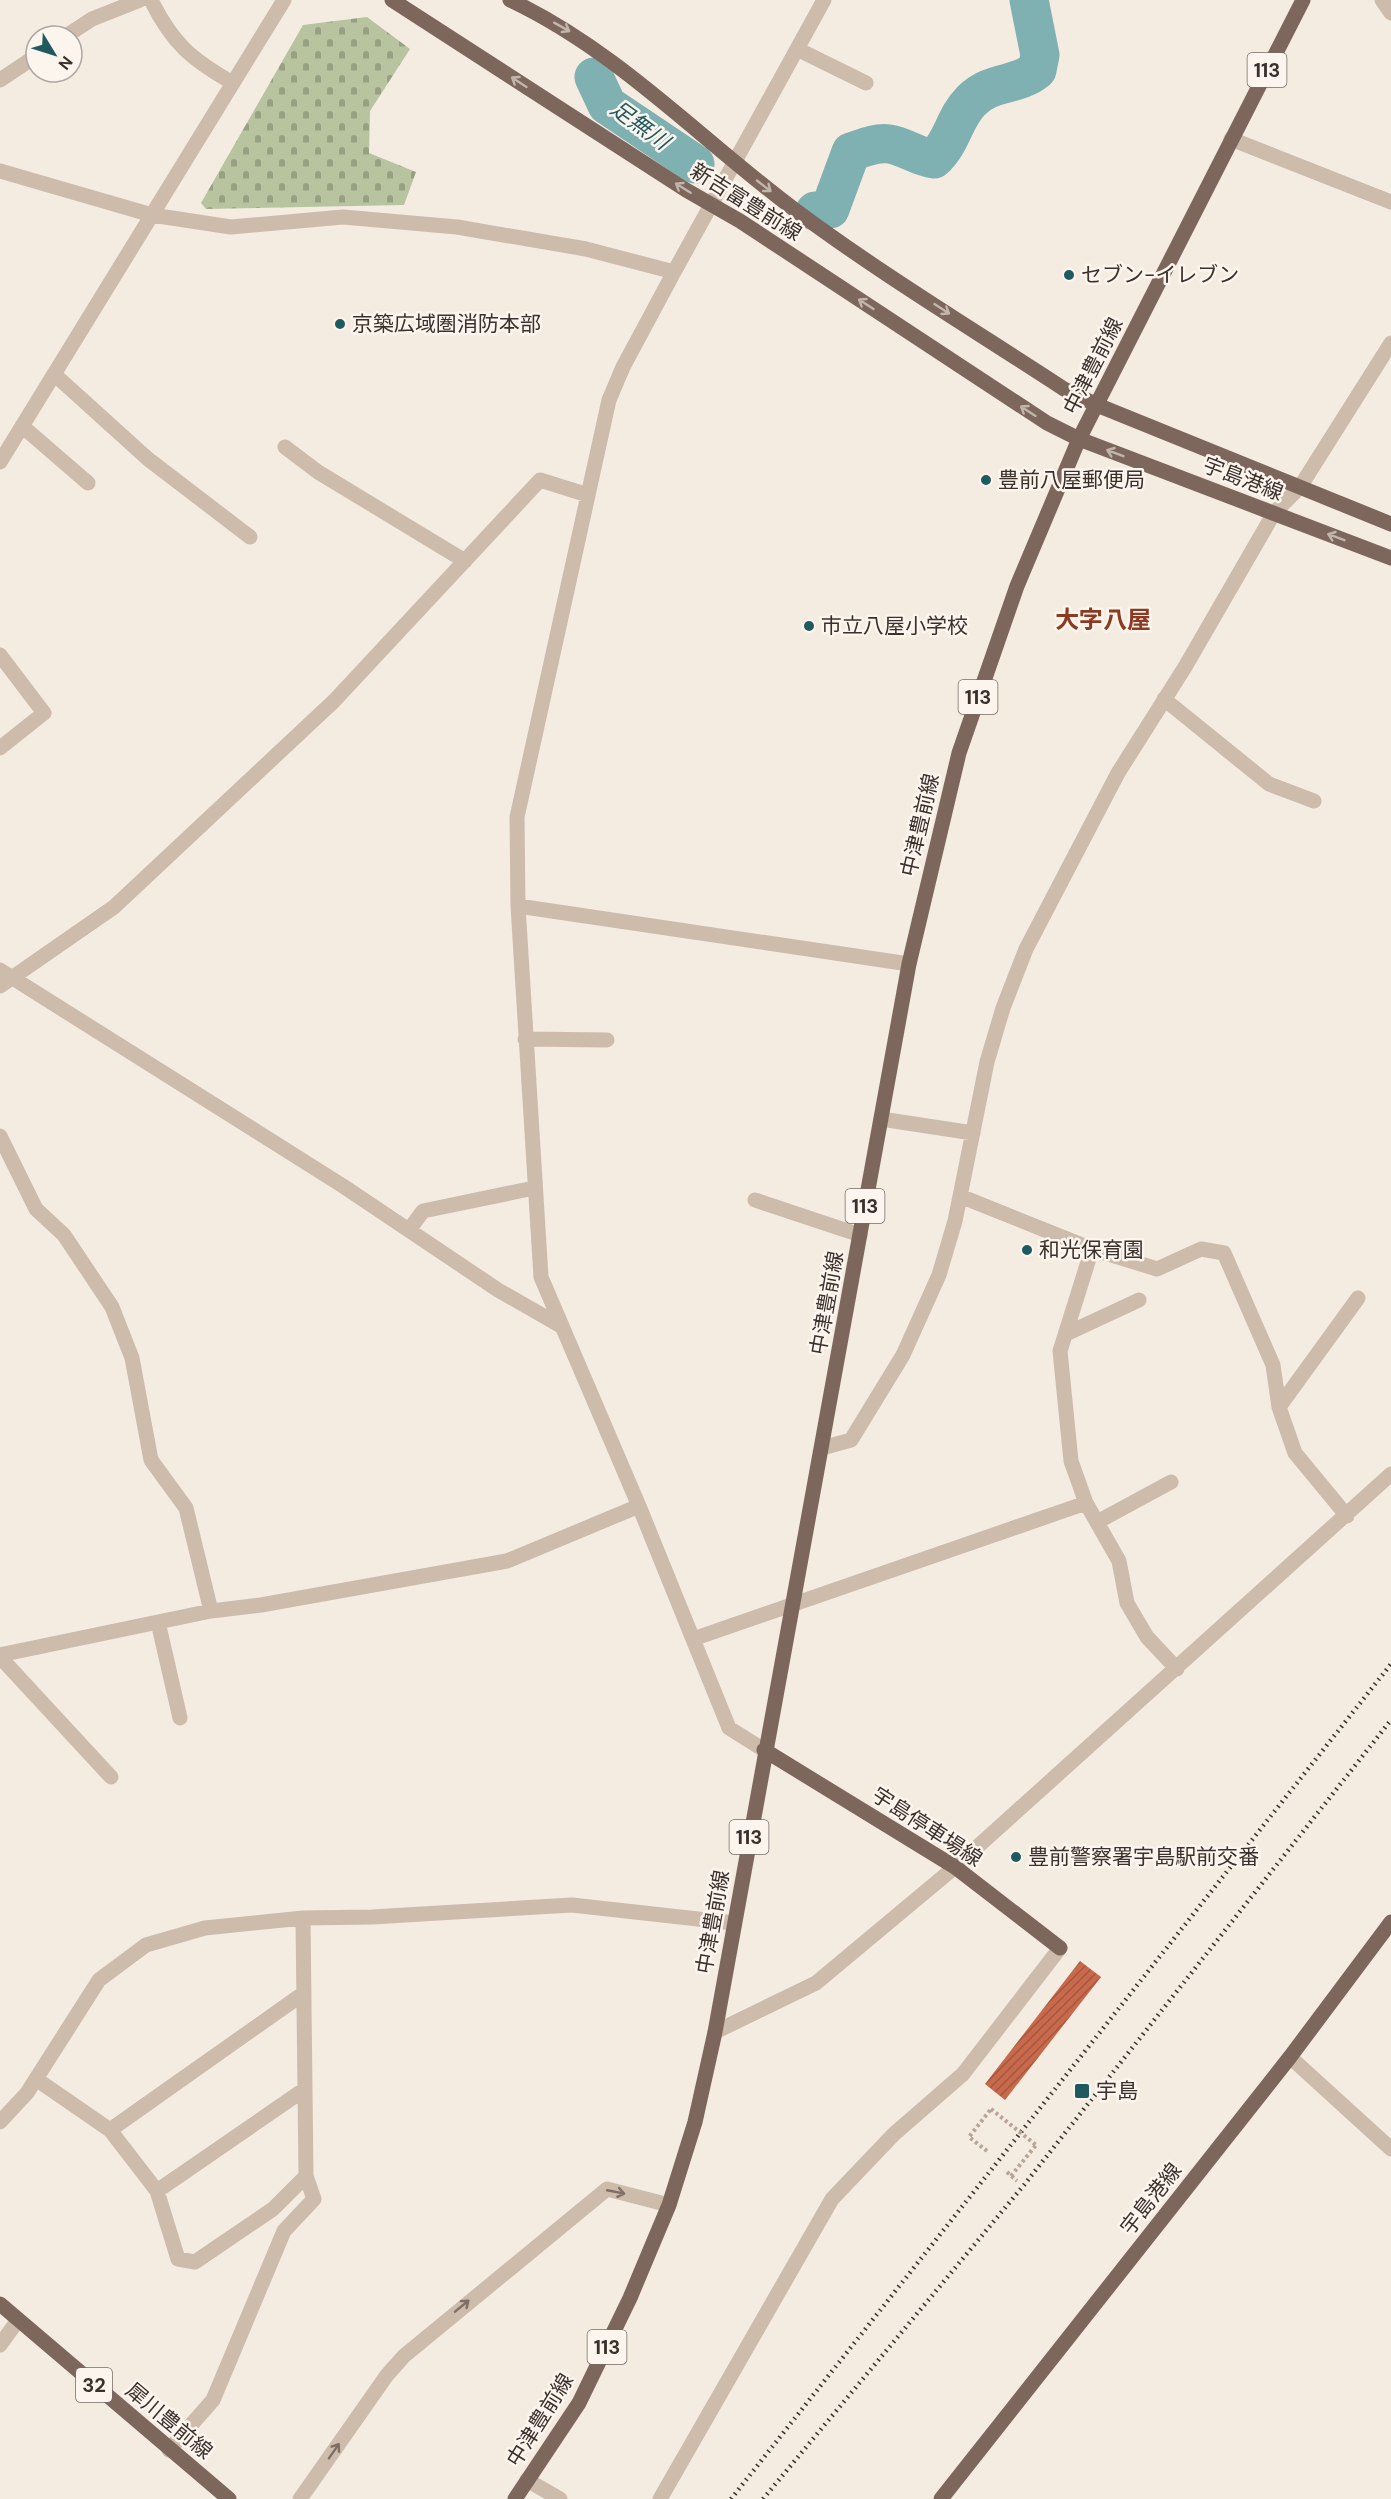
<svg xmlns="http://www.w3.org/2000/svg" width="1391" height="2499" viewBox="0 0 1391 2499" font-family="'DM Sans','Noto Sans JP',sans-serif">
<defs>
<pattern id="cemetery-stones" width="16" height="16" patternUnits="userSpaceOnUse" patternTransform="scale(1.5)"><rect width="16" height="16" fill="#b8c4a0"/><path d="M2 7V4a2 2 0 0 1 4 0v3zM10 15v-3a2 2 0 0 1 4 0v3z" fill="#97a083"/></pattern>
<pattern id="building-hatch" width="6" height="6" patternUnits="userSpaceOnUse" patternTransform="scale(1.5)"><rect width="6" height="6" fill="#c8694b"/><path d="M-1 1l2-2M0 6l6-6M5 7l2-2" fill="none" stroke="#a4573f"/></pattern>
</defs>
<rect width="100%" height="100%" fill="#f4ebe1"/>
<path fill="url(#cemetery-stones)" d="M367,17L410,49L370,111L369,153L416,172L404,205L206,209L201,203L303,25Z"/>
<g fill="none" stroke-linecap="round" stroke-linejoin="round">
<path stroke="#7fb0b2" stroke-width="39" d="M594,77L607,105L695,164
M815,211L830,209L851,152C863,148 876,142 889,144C904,146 918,157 934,159C952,143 954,118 971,101C991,80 1016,87 1037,70L1040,55L1029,0"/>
</g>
<path fill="url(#building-hatch)" d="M1080,1961L1101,1977L1005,2100L985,2084Z"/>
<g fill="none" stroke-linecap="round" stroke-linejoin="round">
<path stroke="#b9a596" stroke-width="4" stroke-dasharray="3 3" stroke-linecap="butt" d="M987,2151L969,2137L991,2109
M1007,2172L1017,2181
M1011,2176L1036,2145"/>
<path stroke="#cdbbac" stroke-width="15" d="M151,0C172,43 192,60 233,83
M1382,0L1391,13
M66,36L92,19L140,0
M797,49L866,83
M0,80L36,56
M1231,139L1391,202
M0,171L152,215L231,227L343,217L457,227L586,249L674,272
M54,374L148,459L250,537
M22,426L88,483
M285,447L318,472L465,561
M0,462L284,0
M0,655L44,713L0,748
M1164,699L1269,784L1314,801
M518,906L909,964
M0,970L343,1186L498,1290L561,1326
M0,986L114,907L334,701L540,480L588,495
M525,1039L607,1040
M881,1119L973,1133
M0,1136L36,1209L64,1235L112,1307L132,1358L151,1460L186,1508L211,1611
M960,1196L1092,1249L1157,1269L1201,1249L1224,1253L1273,1365L1279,1407L1295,1453L1347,1516
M755,1200L860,1235
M409,1230L423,1211L534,1188
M1092,1249L1060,1351L1071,1461L1086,1503L1119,1561L1127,1603L1147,1637L1177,1669
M1066,1334L1139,1300
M1279,1407L1358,1298
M822,1448L851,1440L903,1355L939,1275L955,1221L987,1062L1003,1008L1026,949L1118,773L1185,667L1274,513L1300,487L1391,343
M1097,1522L1171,1482
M158,1622L180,1718
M693,1639L1086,1503
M0,1655L211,1611L261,1605L507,1561L639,1506
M0,1657L111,1777
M764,1750L729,1728L639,1506L541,1277L518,906L517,817L609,400L623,367L674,272L824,0
M715,2032L816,1983L955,1867L1391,1474
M1290,2057L1391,2149
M36,2079L110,2130L304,1993
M0,2122L27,2093L99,1980L146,1945L205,1928L303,1918L372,1917L572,1905L734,1923
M110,2130L157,2191L305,2089
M157,2191L178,2259L195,2262L273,2209L306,2176
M0,2345L18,2320
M169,2450L213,2400L284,2231L314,2199L306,2176L303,1918
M527,2480L560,2499
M300,2499L387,2375L404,2356L607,2189L669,2205
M660,2499L832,2199L894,2134L963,2074L1060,1948"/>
<path stroke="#7d675c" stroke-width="15" d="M392,0L686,190L740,221L1047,423L1079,439L1391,558
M510,0C618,51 700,139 795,210C881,274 974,330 1064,389L1097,405L1391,524
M764,1750L955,1867L1060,1948
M0,2304L229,2499
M515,2499L579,2403L630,2298L669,2205L695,2122L715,2032L909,964L959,753L1017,586L1079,439L1303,0
M941,2499L1290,2057L1391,1922"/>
<path stroke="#3b302b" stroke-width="4.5" stroke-dasharray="1.5 4.5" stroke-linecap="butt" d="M731,2499L1391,1664
M763,2499L1024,2185L1391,1720"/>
<path stroke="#b9a596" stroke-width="4" stroke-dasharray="3 3" stroke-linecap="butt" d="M991,2109L1036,2145"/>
</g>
<defs><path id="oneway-shaft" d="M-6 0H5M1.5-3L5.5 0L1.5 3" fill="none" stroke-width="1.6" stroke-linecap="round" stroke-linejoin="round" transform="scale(1.5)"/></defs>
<g stroke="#c2b5ac">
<use href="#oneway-shaft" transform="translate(562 27) rotate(29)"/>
<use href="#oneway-shaft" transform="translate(519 82) rotate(-147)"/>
<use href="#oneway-shaft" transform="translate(764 186) rotate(38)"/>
<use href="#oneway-shaft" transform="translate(683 188) rotate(-148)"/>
<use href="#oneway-shaft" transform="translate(866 304) rotate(-147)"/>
<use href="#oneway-shaft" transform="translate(942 309) rotate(33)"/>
<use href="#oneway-shaft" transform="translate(1028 411) rotate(-147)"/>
<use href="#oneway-shaft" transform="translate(1115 453) rotate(-159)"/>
<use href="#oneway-shaft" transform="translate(1336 537) rotate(-159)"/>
</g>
<g stroke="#7d6f65">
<use href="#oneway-shaft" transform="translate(616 2192) rotate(11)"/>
<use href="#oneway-shaft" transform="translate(462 2306) rotate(-39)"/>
<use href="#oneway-shaft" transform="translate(334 2451) rotate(-55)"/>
</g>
<g fill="#1f5a5e" stroke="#fbf5ee" stroke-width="2">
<circle cx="1069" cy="275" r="6"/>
<circle cx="340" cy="324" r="6"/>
<circle cx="986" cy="480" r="6"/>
<circle cx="809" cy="626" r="6"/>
<circle cx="1027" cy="1250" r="6"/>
<circle cx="1016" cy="1857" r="6"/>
<rect x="1074" y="2083" width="16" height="16" rx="3"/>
</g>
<g text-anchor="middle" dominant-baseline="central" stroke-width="5" stroke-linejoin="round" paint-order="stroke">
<g fill="#fbf5ee" stroke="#756b66" stroke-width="1.5">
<rect x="1247.5" y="53" width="39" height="34" rx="4.5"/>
<rect x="958.5" y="680" width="39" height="34" rx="4.5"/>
<rect x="845.5" y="1189" width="39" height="34" rx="4.5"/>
<rect x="729.5" y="1820" width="39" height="34" rx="4.5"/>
<rect x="587.5" y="2330" width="39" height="34" rx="4.5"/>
<rect x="76" y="2368" width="36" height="34" rx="4.5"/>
</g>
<g font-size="20" font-weight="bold" fill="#3b302b">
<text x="1267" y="70">113</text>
<text x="978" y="697">113</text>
<text x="865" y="1206">113</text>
<text x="749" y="1837">113</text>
<text x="607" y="2347">113</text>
<text x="94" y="2385">32</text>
</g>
<g font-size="21" fill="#3b302b" stroke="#fbf5ee">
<text transform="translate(746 202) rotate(32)">新吉富豊前線</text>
<text transform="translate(1093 366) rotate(-63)">中津豊前線</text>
<text transform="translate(1243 479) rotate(21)">宇島港線</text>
<text transform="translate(920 825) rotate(-77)">中津豊前線</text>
<text transform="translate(827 1303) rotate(-80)">中津豊前線</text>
<text transform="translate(927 1827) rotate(33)">宇島停車場線</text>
<text transform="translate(713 1922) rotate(-80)">中津豊前線</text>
<text transform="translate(1151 2199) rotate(-52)">宇島港線</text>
<text transform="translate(540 2420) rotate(-58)">中津豊前線</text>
<text transform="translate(169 2421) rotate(40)">犀川豊前線</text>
</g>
<g font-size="21" fill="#3b302b" stroke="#fbf5ee" text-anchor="start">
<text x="1081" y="275">セブン-イレブン</text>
<text x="352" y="324">京築広域圏消防本部</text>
<text x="998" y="480">豊前八屋郵便局</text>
<text x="821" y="626">市立八屋小学校</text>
<text x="1039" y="1250">和光保育園</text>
<text x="1028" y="1857">豊前警察署宇島駅前交番</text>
<text x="1096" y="2091">宇島</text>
</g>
<g font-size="22" font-style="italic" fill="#1f5a5e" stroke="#fbf5ee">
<text transform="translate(640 125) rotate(36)">足無川</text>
</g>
<g font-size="24" font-weight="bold" fill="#8c3b22" stroke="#fbf5ee">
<text x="1103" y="619">大字八屋</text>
</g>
</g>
<g transform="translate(54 54) rotate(128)"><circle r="28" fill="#fbf5ee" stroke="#aea6a0" stroke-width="1.5"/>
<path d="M0-4.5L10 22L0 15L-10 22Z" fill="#1f5a5e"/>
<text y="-9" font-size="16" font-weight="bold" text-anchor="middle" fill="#3b302b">N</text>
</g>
</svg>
